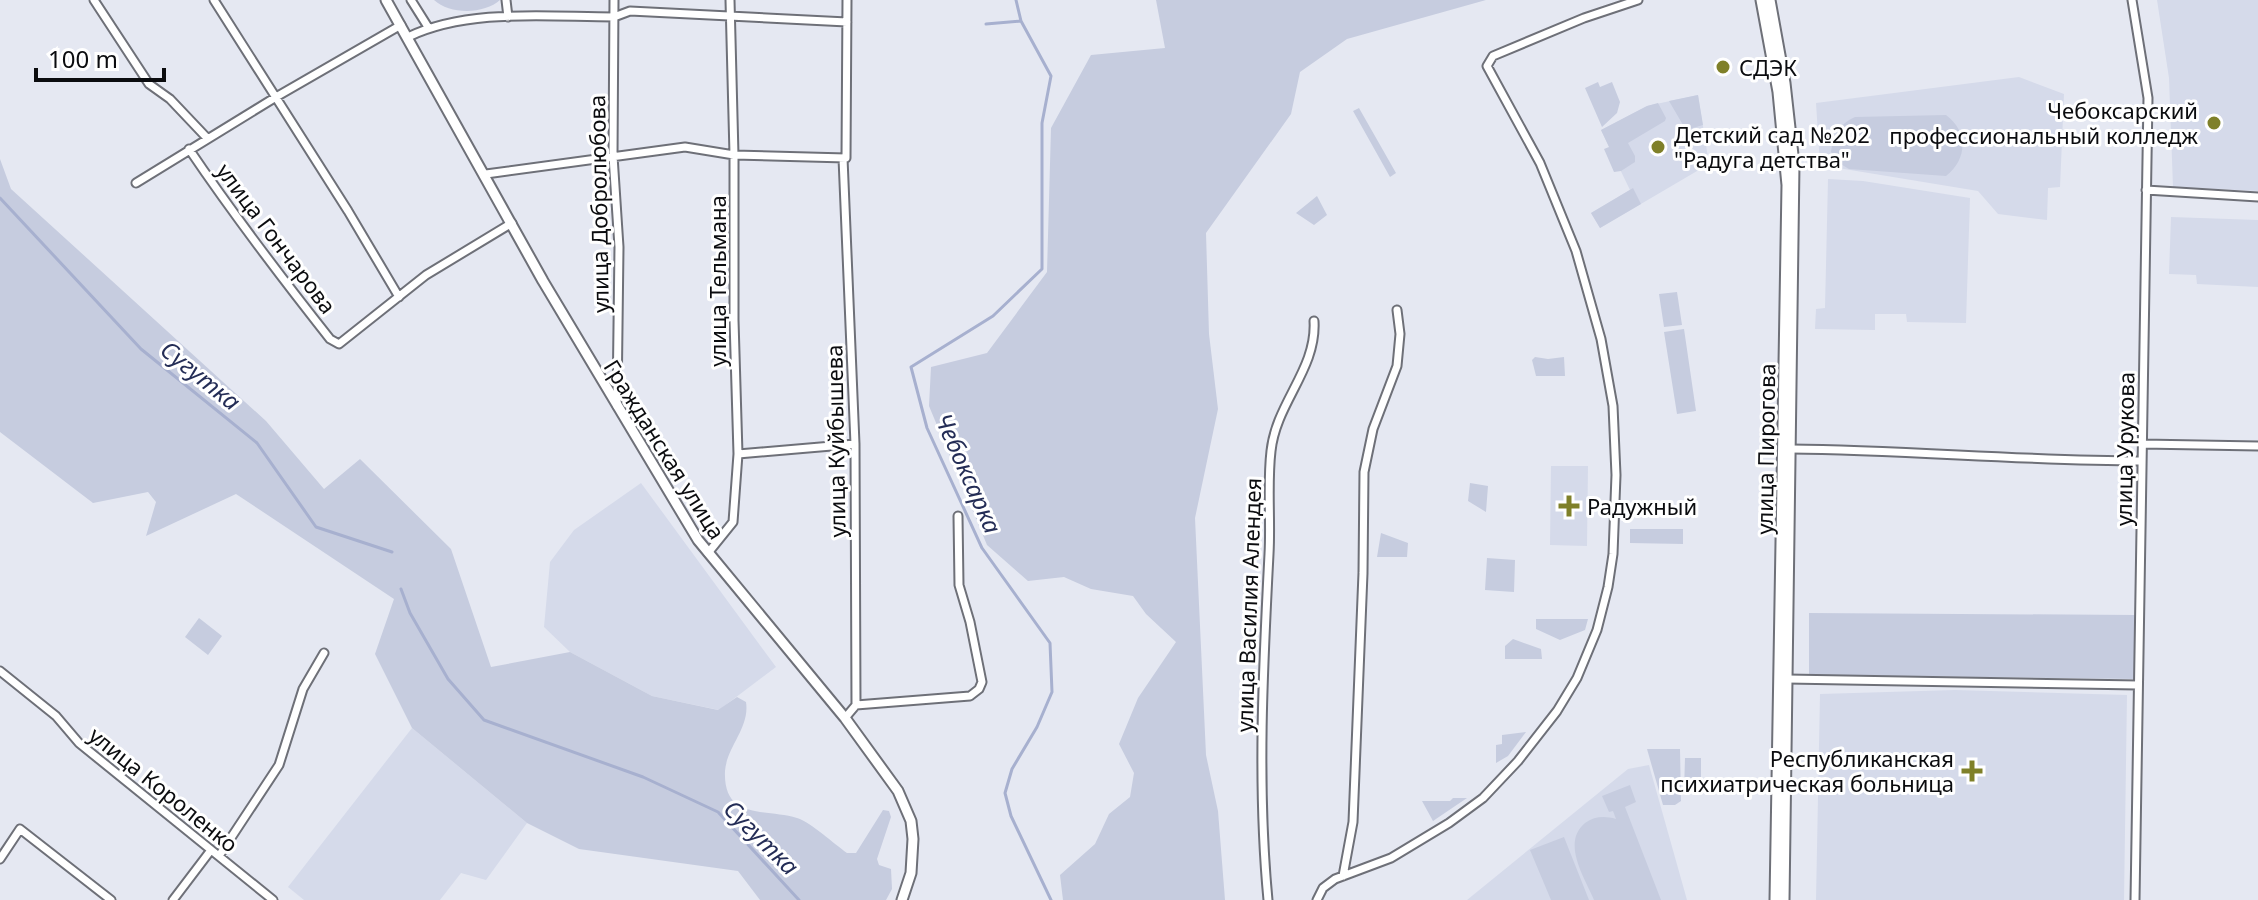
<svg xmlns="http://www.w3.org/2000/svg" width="2258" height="900" viewBox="0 0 2258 900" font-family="'Noto Sans',sans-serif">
<rect width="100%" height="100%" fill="#e5e8f2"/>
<path fill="#d5daea" d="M2157,0H2258V191L2173,187L2169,78Z
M2019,77L2064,94L2060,187L2048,188L2047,220L1998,214L1978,191L1820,165L1816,103Z
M1698,95L1709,164L1600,228L1591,213L1630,190L1601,130L1647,106Z
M1828,179L1863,181L1970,198L1966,323L1907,322L1906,314H1875V330L1815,329L1816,309L1825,308Z
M2171,217L2258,220V287L2197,284L2196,275L2169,274Z
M1551,466H1588L1587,546L1550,545Z
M641,483L776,667L719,710L652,696L570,652L544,627L550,562L574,530Z
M1955,690L2127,695L2124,900H1816L1820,694Z
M412,728L527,823L486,880L461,873L440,900H304L288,887Z
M1649,765L1687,900H1467L1628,769Z"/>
<path fill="#c6ccdf" d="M434,0H500C485,14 450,15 434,0Z
M1156,0H1486L1347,39L1300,72L1291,114L1206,233L1209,334L1218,409L1195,518L1206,755L1218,811L1225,900H1063L1060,875L1095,844L1109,814L1130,797L1134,773L1119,744L1138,698L1176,642L1146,614L1133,596L1091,589L1064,577L1028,581L987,545L929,406L931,367L987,353L1047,272L1051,128L1091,55L1165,48Z
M1598,82L1600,87L1612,82L1620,102L1617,113L1602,127L1585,88Z
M1698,95L1703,125L1686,130L1669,101Z
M1658,103L1666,118L1665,121L1628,143L1635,156V162L1621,171L1614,172L1604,149L1609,147L1601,130L1647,106Z
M1359,108L1396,173L1390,177L1353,111Z
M1946,115C1969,132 1967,160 1946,176L1849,169L1839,163L1831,152C1834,135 1838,125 1855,117Z
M0,159L11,189L266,421L324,489L360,459L451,549L491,667L570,652L652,696L718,710L737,697L746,702C750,728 727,746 725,771C723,821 765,808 797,818C812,823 834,844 847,853H856L883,810L889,811L891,817L877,859L879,865L891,869L892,889L886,900H760L738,871L579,849L527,823L412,728L375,654L394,599L236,494L146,536L156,502L148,492L93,503L0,432Z
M1633,188L1641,204L1600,228L1591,213Z
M1317,196L1327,215L1314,225L1296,213Z
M1677,292L1682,325L1664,327L1659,294Z
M1684,329L1696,411L1677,414L1664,332Z
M1535,357L1548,359L1564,357L1565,376H1536L1532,360Z
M1470,483L1488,486L1486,512L1468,501Z
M1630,529H1683V544L1630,543Z
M1381,533L1408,543L1407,557H1377Z
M1487,558L1515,560L1514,592L1485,590Z
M1809,613L2135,615L2134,679L1809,675Z
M199,618L222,636L208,655L185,637Z
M1536,619H1588L1585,630L1560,640L1536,629Z
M1513,639L1541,649L1542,659H1505V646Z
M1526,732L1508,756L1496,763V745L1502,744V735Z
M1647,749H1680L1681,801L1675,805H1663Z
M1685,758H1701V791H1684Z
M1630,785L1636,802L1625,807L1661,900H1594C1585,878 1561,843 1585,823C1595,816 1605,816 1616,819L1613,811L1609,812L1602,796Z
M1453,798H1467L1433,821L1422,801H1450Z
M1564,837L1589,900H1551L1530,850Z"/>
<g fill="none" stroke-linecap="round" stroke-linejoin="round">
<path stroke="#a7b0cf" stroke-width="3" d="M1016,0L1021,21L1051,76L1042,123V269L993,316L911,367L927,428L982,548L1050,643L1052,692L1037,727L1012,769L1005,793L1011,816L1051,900
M986,24L1021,21
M0,198L141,349L257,443L316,527L392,552
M401,589L410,613L448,679L484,720L643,777L718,812L799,900"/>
<defs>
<path id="street" d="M94,0L149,84L170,99L207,138
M214,0L348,211L399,297
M411,0L428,27
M506,0L508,17
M614,0L613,156L619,247L617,406
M2132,0L2148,98L2135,900
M408,37C469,8 547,17 614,17L630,11L847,22
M189,149C233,214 281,277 330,339L339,344L426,275L512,223
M843,158L855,444L856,705L845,718
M486,174L685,147L734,155L846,158L847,0
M136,183L276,97L401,25
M2146,190L2258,197
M2142,444L2258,446
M1791,449C1908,450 2025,461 2142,461
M738,454L855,444
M708,553L733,522L738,454L734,320V155L730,0
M0,671L56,716L79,743L273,900
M1787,679L2138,685
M856,705L970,696L979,689L982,682L970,622L959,585L958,516
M219,856L279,765L303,689L324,653
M0,859L20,829L111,900
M1343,876L1353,822L1363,573L1364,472L1373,429L1397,366L1400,334L1397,310
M173,900L211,850
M1268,900C1257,785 1263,669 1269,554C1271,520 1267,485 1271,451C1276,403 1317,369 1314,321
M1317,900L1323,888L1335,879L1391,858L1449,823L1483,798L1518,761L1557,711L1577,678L1597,630L1608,587L1613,554L1616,475L1613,406L1601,339L1576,251L1540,163L1487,66L1493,56L1584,18L1638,0"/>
<path id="secondary" d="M386,0L543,281L698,540L845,718L898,791L911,821L913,839L911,873L902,900
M1761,0L1778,92L1787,185L1775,900
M1770,0L1785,83L1794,164L1784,900"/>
</defs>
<use href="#street" stroke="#6e7078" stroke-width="11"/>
<use href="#secondary" stroke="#6e7078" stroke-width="13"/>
<use href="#street" stroke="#fff" stroke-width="7"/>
<use href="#secondary" stroke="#fff" stroke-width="9"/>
</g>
<g fill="#7f8029" stroke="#fff" stroke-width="3">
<circle cx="1723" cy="67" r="8"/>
<circle cx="2214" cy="123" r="8"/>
<circle cx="1658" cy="147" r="8"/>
<path d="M1565 494h8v8h8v8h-8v8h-8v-8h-8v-8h8z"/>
<path d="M1968 759h8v8h8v8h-8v8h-8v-8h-8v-8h8z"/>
</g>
<g text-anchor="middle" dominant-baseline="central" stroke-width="6" stroke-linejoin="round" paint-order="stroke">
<g font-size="22" fill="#0b0c0f" stroke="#fff" text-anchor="start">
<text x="1739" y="67">СДЭК</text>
<text x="2198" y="110" text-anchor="end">Чебоксарский<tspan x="2198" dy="25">профессиональный колледж</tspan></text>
<text x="1674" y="134">Детский сад №202<tspan x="1674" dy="25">"Радуга детства"</tspan></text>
<text x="1587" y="506">Радужный</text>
<text x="1954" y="758" text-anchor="end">Республиканская<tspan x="1954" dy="25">психиатрическая больница</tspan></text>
</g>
<g font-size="22" fill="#0b0c0f" stroke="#fff">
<text transform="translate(598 204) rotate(-91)">улица Добролюбова</text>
<text transform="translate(277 238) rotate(53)">улица Гончарова</text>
<text transform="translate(717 281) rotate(-90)">улица Тельмана</text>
<text transform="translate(835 441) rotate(-91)">улица Куйбышева</text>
<text transform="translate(665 449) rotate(58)">Гражданская улица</text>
<text transform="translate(1765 449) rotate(-89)">улица Пирогова</text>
<text transform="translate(2124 449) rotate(-89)">улица Урукова</text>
<text transform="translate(1248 605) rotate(-88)">улица Василия Алендея</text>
<text transform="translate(164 789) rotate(39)">улица Короленко</text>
</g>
<g font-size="24" font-style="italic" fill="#242d56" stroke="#fff">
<text transform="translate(201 375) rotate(39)">Сугутка</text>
<text transform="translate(969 473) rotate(66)">Чебоксарка</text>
<text transform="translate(762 837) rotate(45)">Сугутка</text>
</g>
</g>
<path d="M36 68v12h128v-12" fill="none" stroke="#0b0c0f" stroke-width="4"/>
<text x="48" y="68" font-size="24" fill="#0b0c0f" stroke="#ffffff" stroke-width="6" paint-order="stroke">100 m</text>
</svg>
